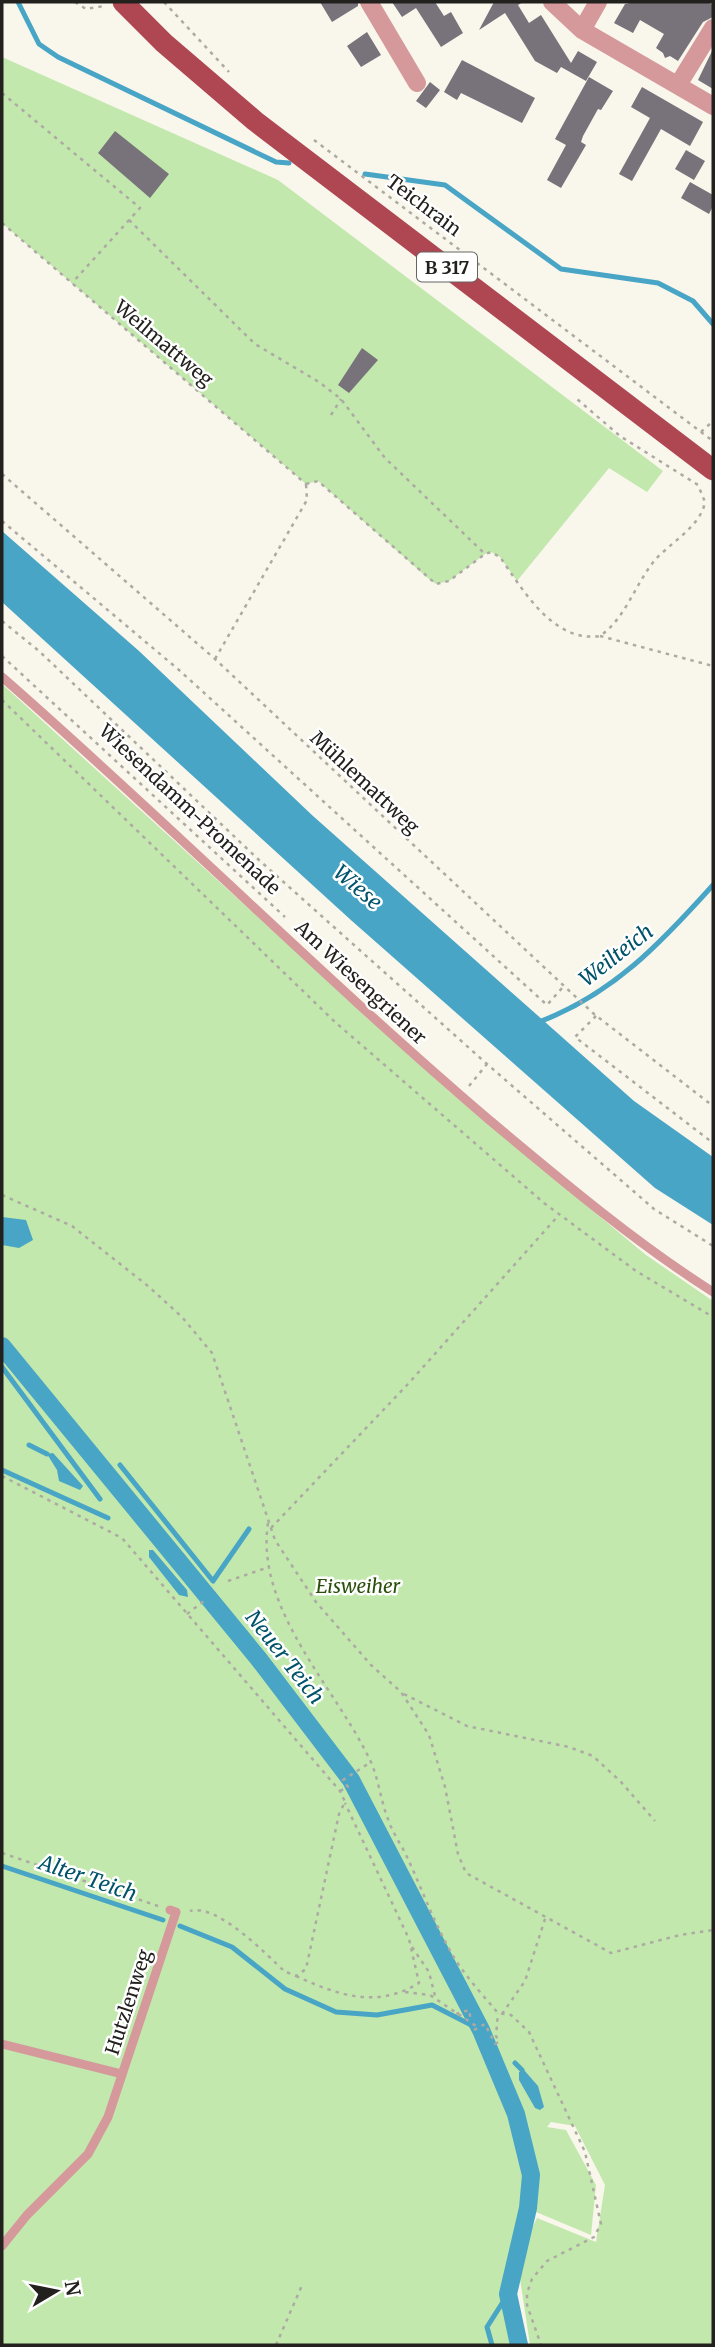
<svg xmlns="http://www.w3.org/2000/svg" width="715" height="2347" viewBox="0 0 715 2347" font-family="Merriweather,serif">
<rect width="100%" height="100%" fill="#f9f6ec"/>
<path fill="#c2e8ad" d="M2,57L278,180L663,471L647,492L609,468L517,581L500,557L491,552L485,554L449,581L436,584L430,580L318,481L306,484L2,223Z
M2,684L450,1092L646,1255L713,1301V2345H530L517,2259L537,2218L596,2242L605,2185L575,2126L551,2122L547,2127L566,2130L596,2185L591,2235L536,2212L505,2268L516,2345H2Z"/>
<path fill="#48a5c5" d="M2,531L139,651L313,816L634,1101L713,1157V1225L655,1188L352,921L2,602Z
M2,1217L26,1220L33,1240L19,1248L2,1245Z
M53,1453L83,1486L80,1490L59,1481L57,1470L47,1454Z
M149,1550H153L187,1590L188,1597L179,1595L149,1557Z
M524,2070L538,2086L544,2107L540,2110L535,2108L519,2080V2072Z"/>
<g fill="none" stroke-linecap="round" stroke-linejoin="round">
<path stroke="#48a5c5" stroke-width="5" d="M18,2L39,44L58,57L276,162L289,163
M365,174L445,185L561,269L658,283L693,301L713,324
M539,1022C613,994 661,943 713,885
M2,1367L100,1499
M29,1445L47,1454
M120,1465L213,1581
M2,1470L108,1518
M213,1581L249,1529
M2,1866L163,1920
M180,1926L232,1947L285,1989L336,2012L377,2015L432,2005L481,2030
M515,2063L522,2070
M492,2345L487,2327L508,2294"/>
<path stroke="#48a5c5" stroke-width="18" d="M2,1346L258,1658L351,1780L481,2030L516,2114L531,2175L528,2208L508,2294L519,2345"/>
</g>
<path fill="#78727a" d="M320,2H358V6L332,22Z
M392,2H435L444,16L451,12L463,33L441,47L416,8L402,17Z
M494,2H523L518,5L529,23L541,15L571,63L578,51L597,62L586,81L561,67L557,73L535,61L505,13L479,30Z
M635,2H708L713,5V17L703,22L678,61L670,56L665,58L663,53L656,48L664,34L640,20L633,33L614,23L625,4Z
M367,32L381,55L361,67L347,46Z
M713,49V89L698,80Z
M462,60L535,98L522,123L461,93L457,100L444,92Z
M589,77L613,91L601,110L598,109L583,136L581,142L586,145L561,188L547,180L566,145L555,139Z
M430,82L440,90L426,108L416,101Z
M642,87L703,122L690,146L661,129L632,181L619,174L650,118L631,107Z
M115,131L169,174L150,198L98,153Z
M686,150L705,161L694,180L675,169Z
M690,182L713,195V206L709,214L681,198Z
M362,348L378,360L349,393L338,385Z"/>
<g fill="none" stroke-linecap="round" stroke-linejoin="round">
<path stroke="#adaaa3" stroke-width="2.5" stroke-dasharray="3.5 5" stroke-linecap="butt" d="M75,2L86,9L104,6
M164,2L229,72
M2,93L140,208L72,283
M314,140L713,441
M129,220L255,344L319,382L341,399L385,458L484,553
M2,223L306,484
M331,415L341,399
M701,432L713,421
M2,474L215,659L594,1014L713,1106
M306,484L318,481L436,584L449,581L485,554L491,552L500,557C523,590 553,643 600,636C626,618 635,584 655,560C670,543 701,526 705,502L698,485L620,436L577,399
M2,521L179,670L547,1005L563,987
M2,621L39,651L259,860L487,1064L654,1209L713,1246
M600,636L713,666
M2,656L285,917
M215,659L307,500L306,484
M2,700L335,1022L544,1203L636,1271L713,1317
M596,1016L575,1037L713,1143
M469,1086L487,1064
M2,1195L72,1226L148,1286L182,1317L212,1353L275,1540L316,1602L371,1665L401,1692L429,1735L445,1787L458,1854L466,1873L611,1953L680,1935L713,1930
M2,1476L122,1538L340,1791L345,1802L339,1814L306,1969L296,1976L284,1971C266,1954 217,1903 190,1911
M268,1523C255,1608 334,1686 369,1758C379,1778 380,1799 388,1819C392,1832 401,1844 407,1857C422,1889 434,1923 452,1954C464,1975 482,1994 498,2013L511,2015L529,2032L585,2152L601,2224L594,2237L547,2261L532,2279L527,2293V2305L541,2345
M271,1528L408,1384L558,1216
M228,1581L269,1567
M187,1614L204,1601
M404,1694L467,1726L569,1747L593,1756L621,1782L655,1821
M340,1791L348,1787L343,1780L371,1762
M2,1853L158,1906
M412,1947L429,1972L436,2000
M296,1976C337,1995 377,2009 419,1983L409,1939L345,1803
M405,1992L430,1995L479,2028
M456,2014L469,2010L471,2021
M502,2014L525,1981L546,1916
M474,2030L485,2024L495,2044
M495,2044L499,2042L496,2036L498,2013
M276,2345L303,2283"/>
<path stroke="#d5999c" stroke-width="9" d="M2,677C167,821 321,976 487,1118C560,1179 633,1241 713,1292
M2,2044L122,2074
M2,2246L27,2215L88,2154L108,2117L176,1912L170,1910"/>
<path stroke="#d5999c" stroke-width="18" d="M369,2L417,83
M552,2L582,30L713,106
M582,30L598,2
M678,85L713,28"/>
<path stroke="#af4753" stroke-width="21" d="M123,2L164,43L255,121L713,470"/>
</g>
<g text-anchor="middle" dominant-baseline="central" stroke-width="5" stroke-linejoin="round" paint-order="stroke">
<rect fill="#fff" stroke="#656462" stroke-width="2" x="417" y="252.5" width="60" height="29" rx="5"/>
<g font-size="18" font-weight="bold" fill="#23211e">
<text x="447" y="267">B 317</text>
</g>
<g font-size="19" fill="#23211e" stroke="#fff">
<text transform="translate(424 205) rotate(37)">Teichrain</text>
<text transform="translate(164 343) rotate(40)">Weilmattweg</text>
<text transform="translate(365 782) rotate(43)">Mühlemattweg</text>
<text transform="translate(190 809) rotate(43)">Wiesendamm-Promenade</text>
<text transform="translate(361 982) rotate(43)">Am Wiesengriener</text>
<text transform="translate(128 2002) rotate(-72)">Hutzlenweg</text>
</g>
<g font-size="19" font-style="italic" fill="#294f0b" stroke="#fff">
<text x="358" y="1586">Eisweiher</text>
</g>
<g font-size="21" font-style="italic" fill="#00536a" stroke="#fff">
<text transform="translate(358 887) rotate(41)">Wiese</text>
<text transform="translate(616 955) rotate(-38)">Weilteich</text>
<text transform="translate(285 1657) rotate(52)">Neuer Teich</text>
<text transform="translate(88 1878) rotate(19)">Alter Teich</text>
</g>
</g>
<rect width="715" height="2347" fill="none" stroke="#23211e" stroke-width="7"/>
<g transform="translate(56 2291) rotate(80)" stroke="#ffffff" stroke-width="5" paint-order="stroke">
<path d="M0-5L12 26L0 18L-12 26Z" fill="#23211e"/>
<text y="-10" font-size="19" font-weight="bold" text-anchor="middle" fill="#23211e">N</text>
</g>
</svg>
